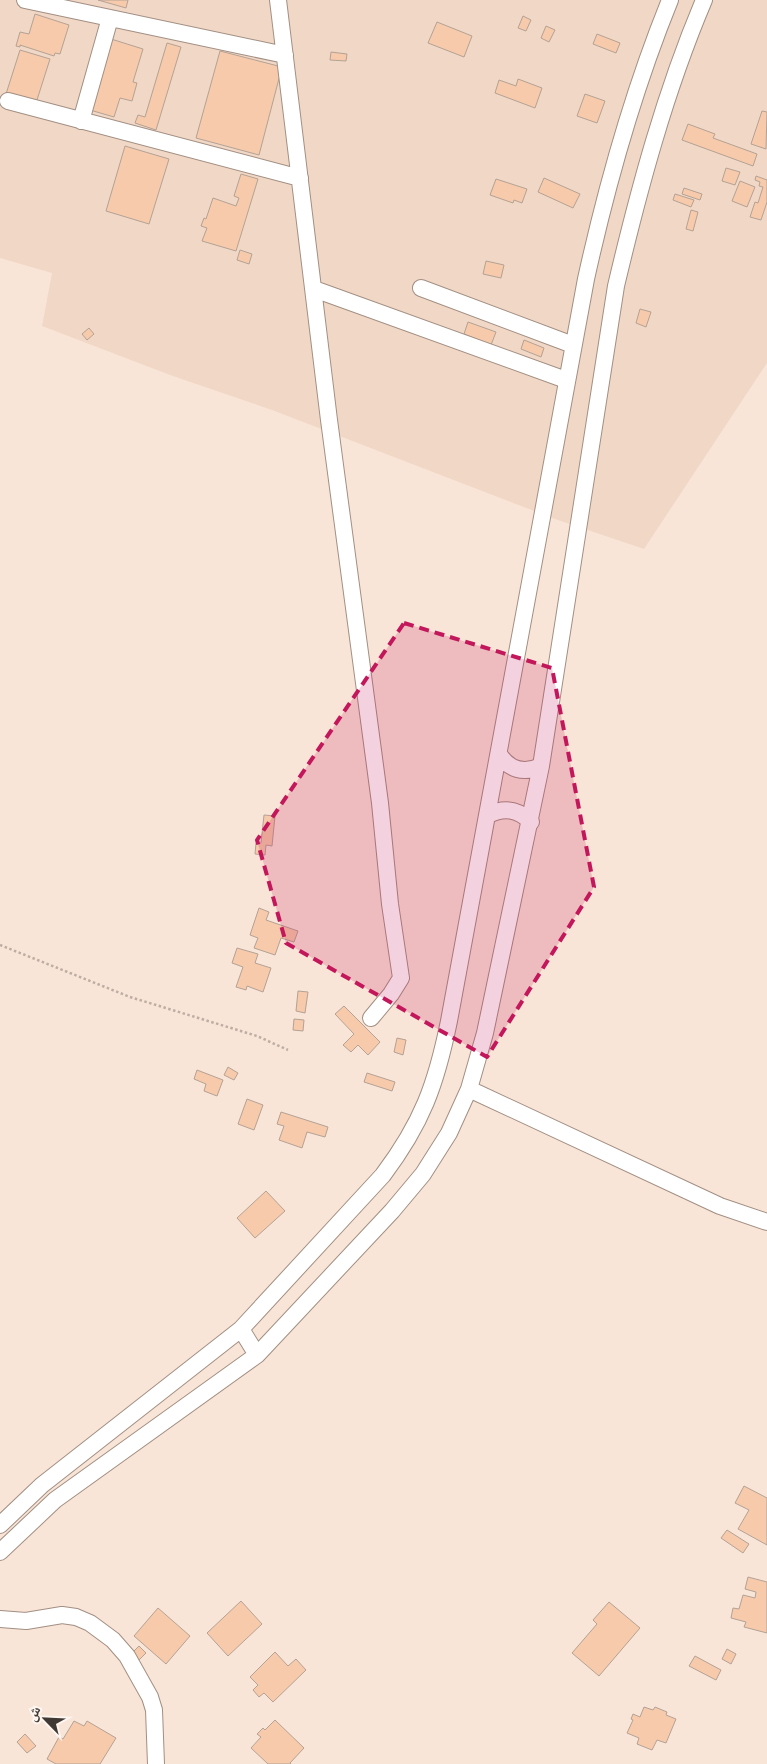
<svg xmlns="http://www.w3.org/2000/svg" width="767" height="1764" viewBox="0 0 767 1764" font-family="Lora,'Noto Naskh Arabic',serif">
<rect width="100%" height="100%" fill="#f9e5d7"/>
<path fill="#f1d7c5" d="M0,0H767V363L644,549L555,519L272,410L170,375L42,326L52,273L0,258Z"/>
<path fill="#f6caab" stroke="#b4a295" d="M98,0H128L126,8Z
M35,14L69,25L60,54L55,53L54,56L20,45V47L16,46L20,32L29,34Z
M523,16L531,20L526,31L518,28Z
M437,22L472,36L464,57L428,43Z
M546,26L555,30L549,42L541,38Z
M597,34L620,43L616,53L593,44Z
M111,39L143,49L133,82L137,83L132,101L120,98L114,117L90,110Z
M167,43L181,47L156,130L135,123L138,115L145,117Z
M20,50L50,59L36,103L6,94Z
M220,51L282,67L259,155L196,138Z
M331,52L347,54L346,61L330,60Z
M518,79L542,88L535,108L495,93L499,80L516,86Z
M585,94L605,101L597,123L577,116Z
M762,111L767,112L766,149L751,144Z
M688,124L715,134L713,138L757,154L753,166L682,140Z
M125,146L169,159L149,224L106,211Z
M726,168L740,172L735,185L722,181Z
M241,174L258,179L236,251L202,241L207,228L201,226L204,218L206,219L213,198L236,206L239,198L234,196Z
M756,176L767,180V202L761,220L750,217L755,202L758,203L763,187L759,186L760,182L755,180Z
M544,178L580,194L573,208L538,192Z
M496,179L527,189L522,203L514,200L513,203L490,195Z
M740,181L755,187L747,207L732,201Z
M684,188L702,194L700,200L682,194Z
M675,194L694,200L691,207L673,200Z
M691,210L698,212L693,231L686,229Z
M240,250L252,254L249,264L237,260Z
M486,261L504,265L501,278L483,274Z
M640,309L651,312L646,327L636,323Z
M468,322L496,332L491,345L464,334Z
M89,328L94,334L87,340L82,334Z
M524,340L544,348L541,357L521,349Z
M264,815L275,816L272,846L266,845L265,855L255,854L256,843H261Z
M259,908L269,912L266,920L298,931L294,942L281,938L275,955L254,948L258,938L250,935Z
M237,948L258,954L255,963L271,968L263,992L247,986L246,990L236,987L243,967L232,963Z
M298,991L308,992L305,1013L296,1011Z
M344,1006L380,1042L368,1055L358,1045L351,1052L343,1045L354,1034L335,1014Z
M294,1019L304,1020L303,1031L293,1030Z
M397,1038L406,1040L403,1055L394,1052Z
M228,1067L238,1073L234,1080L224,1075Z
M197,1070L223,1080L217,1096L204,1091L206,1084L194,1079Z
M367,1073L395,1082L392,1091L364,1082Z
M247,1099L263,1105L254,1130L238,1124Z
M281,1112L328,1127L325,1137L307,1132L302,1148L279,1140L284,1126L277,1124Z
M266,1191L285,1211L255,1238L237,1218Z
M744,1486L767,1498V1545L738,1529L749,1510L735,1503Z
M727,1530L749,1544L743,1553L721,1538Z
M748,1577L767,1582V1633L744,1627L746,1622L731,1618L733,1608L739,1609L743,1595L755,1598L756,1592L745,1589Z
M241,1601L262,1624L228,1656L207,1633Z
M609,1602L640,1628L599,1676L572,1653L597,1624L593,1620Z
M158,1608L190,1636L166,1664L134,1636Z
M139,1646L146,1653L139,1660L132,1653Z
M727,1649L736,1654L731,1664L722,1659Z
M275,1652L288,1666L296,1659L306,1670L273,1702L264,1693L259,1697L253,1690L258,1685L250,1677Z
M695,1656L721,1670L716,1680L689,1666Z
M644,1707L653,1710L655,1707L667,1712L666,1715L676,1719L666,1743L657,1740L652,1750L637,1744L639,1738L627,1733L633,1720L631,1719L633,1714L640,1717Z
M275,1720L304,1748L290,1763L291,1764H268L251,1748L261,1737L257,1734L263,1728L265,1730Z
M74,1721L84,1726L87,1721L116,1738L100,1764H56L47,1759L59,1737L63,1739Z
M25,1734L36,1746L27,1753L17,1742Z"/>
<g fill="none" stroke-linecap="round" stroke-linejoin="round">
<defs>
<path id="minor" d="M25,0L285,55
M278,0L329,420L380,803L390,904L401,978L391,994L371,1018
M8,101L300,178
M81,121L110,18
M421,288L573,345
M314,289L566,380
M499,754C509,770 524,774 541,766
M488,815C504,807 518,809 531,822
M469,1089L720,1206L767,1222
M241,1329L257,1355
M0,1525L42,1485L241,1329L383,1175C422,1123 436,1085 449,1021L586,279C607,184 633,91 670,0
M0,1552L55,1500L257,1355L392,1211L423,1174L449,1133L469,1089L485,1033L541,766L616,286C639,189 665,92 704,0
M0,1619L26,1621L62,1615L76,1617L90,1623L113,1640L127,1656L150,1697L154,1710L156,1764"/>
</defs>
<use href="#minor" stroke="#a28f83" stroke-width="18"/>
<path stroke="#bdada2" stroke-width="2.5" stroke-dasharray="2.5 2.5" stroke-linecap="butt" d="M0,945L130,997L257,1036L288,1050"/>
<use href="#minor" stroke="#fff" stroke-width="16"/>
</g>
<path fill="#c2185b" fill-opacity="0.2" stroke="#c2185b" stroke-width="4" stroke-dasharray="10 6" stroke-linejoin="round" d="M404,623L552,668L594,887L487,1057L286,943L257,840Z"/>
<g transform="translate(45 1719) rotate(294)" stroke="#fdf5ef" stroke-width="4" paint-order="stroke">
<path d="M0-4L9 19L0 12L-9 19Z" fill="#403833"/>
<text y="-8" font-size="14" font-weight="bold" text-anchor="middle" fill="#403833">ش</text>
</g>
</svg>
